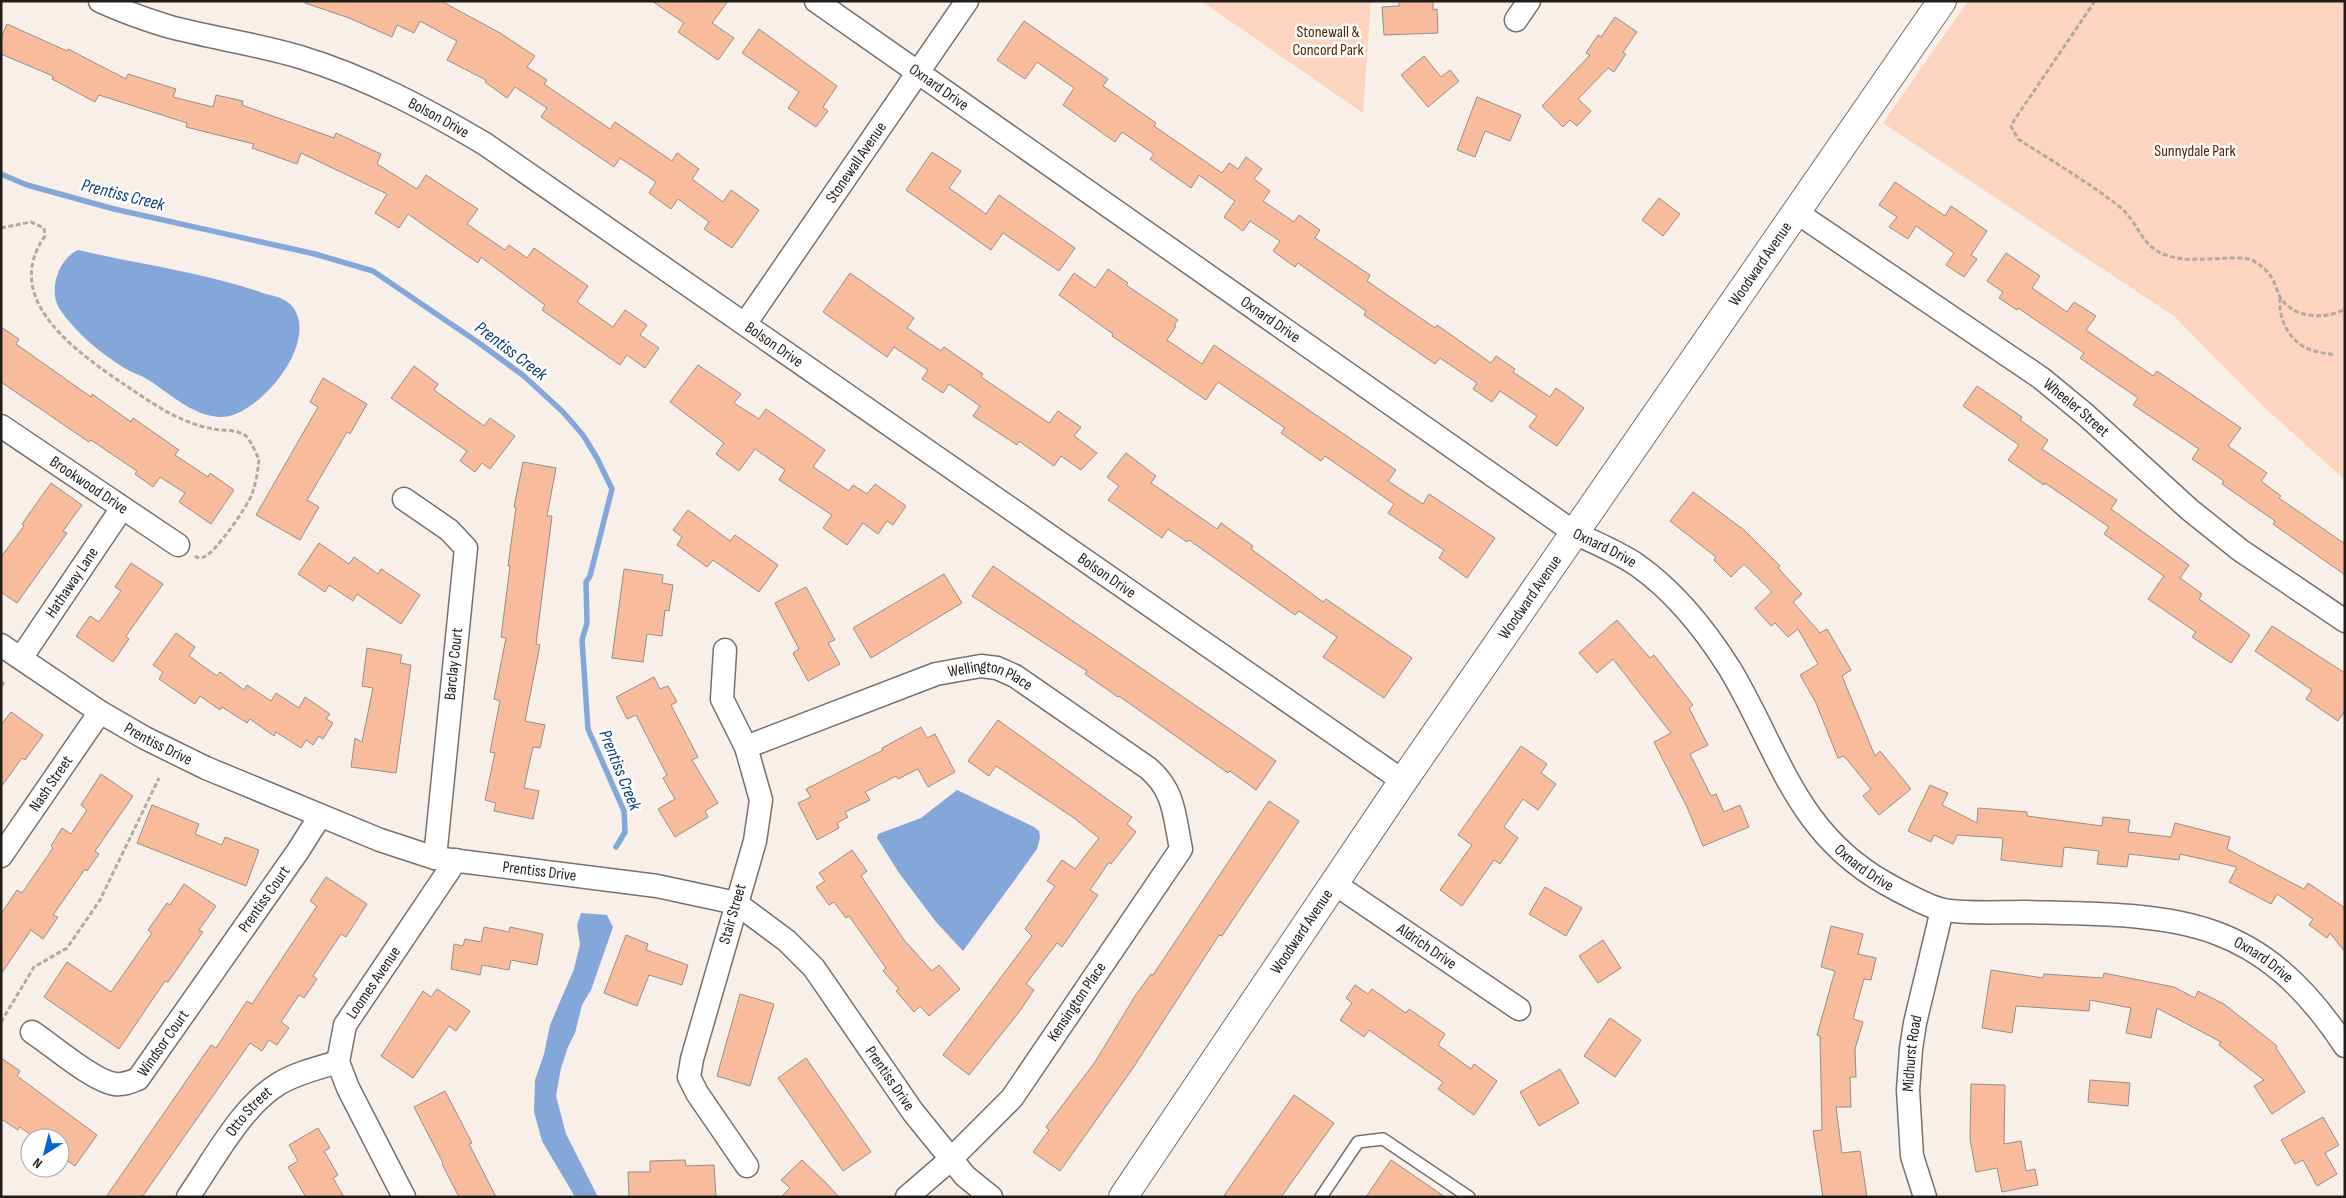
<svg xmlns="http://www.w3.org/2000/svg" width="2346" height="1198" viewBox="0 0 2346 1198" font-family="'Sofia Sans Condensed',sans-serif">
<rect width="100%" height="100%" fill="#f9efe9"/>
<path fill="#fcd4bf" d="M1201,1H1371L1363,113Z
M1968,1H2345V480L2264,407L2175,317L1883,123Z"/>
<path fill="#83a7d8" d="M78,250C142,265 204,272 266,294C274,296 284,298 290,304C324,338 259,418 220,417C192,416 168,392 147,379C140,375 133,373 126,369C101,354 75,332 59,308C48,290 59,258 78,250Z
M957,790L1034,827L1039,831L1040,838L1037,849L963,951L936,922L899,873L877,838L878,834L921,818Z
M581,913L607,915L613,927L591,990L582,1005L575,1033L568,1047L561,1068L556,1096L566,1134L598,1197H575L542,1141L534,1112L535,1080L544,1054L550,1025L574,969L580,944L577,925Z"/>
<g fill="none" stroke-linecap="round" stroke-linejoin="round">
<path stroke="#83a7d8" stroke-width="5.5" d="M1,174L27,185L114,209L315,254L373,271L479,343L524,376L563,412L583,435L597,458L612,489L590,576L586,582L587,623L582,640L588,729L624,811L625,832L616,847"/>
</g>
<path fill="#f8bc9c" stroke="#978d88" d="M305,1H441L500,33L535,56L527,67L547,80L544,84L610,129L615,122L672,161L677,153L699,169L692,179L723,202L731,190L759,210L732,248L704,229L709,222L678,199L671,209L649,193L656,182L620,158L614,167L541,117L547,108L515,87L507,98L485,82L486,80L447,60L457,41L420,21L414,33L397,25L392,37L349,18L305,3Z
M652,1H728L712,23L734,38L718,60L678,32L684,23Z
M1399,1H1433V10L1437,9L1438,33L1384,35L1382,7L1399,6Z
M1615,17L1637,32L1623,52L1626,54L1614,72L1608,68L1578,99L1591,111L1577,126L1570,120L1563,127L1542,106L1590,55L1586,53L1598,35L1601,37Z
M1024,21L1108,79L1103,86L1156,123L1154,126L1222,173L1229,163L1238,169L1246,157L1262,169L1254,179L1270,191L1263,201L1294,222L1299,215L1320,230L1315,238L1370,275L1367,281L1435,328L1437,325L1491,363L1496,356L1515,369L1513,372L1550,397L1556,388L1584,408L1557,446L1529,427L1537,416L1500,391L1492,402L1473,389L1477,383L1440,358L1435,364L1364,315L1366,311L1298,263L1295,267L1273,251L1280,241L1250,221L1243,231L1224,217L1235,201L1199,175L1191,188L1150,159L1154,154L1122,132L1115,142L1063,105L1074,88L1037,62L1025,79L997,60Z
M7,24L67,51L68,49L126,79L128,74L176,89L173,97L213,107L216,95L243,101L242,105L334,138L336,133L381,154L377,164L417,189L426,175L478,209L467,224L505,250L509,245L527,258L534,248L588,286L577,302L613,327L625,310L647,325L640,335L659,348L645,368L627,355L620,365L542,310L545,305L481,257L478,263L408,214L399,228L375,213L387,194L301,153L297,164L252,148L254,144L186,127L187,123L99,95L95,102L52,79L53,76L1,54V38Z
M759,29L837,86L823,107L828,111L816,127L788,108L799,92L742,53Z
M1424,56L1441,77L1450,70L1459,81L1428,107L1401,75Z
M1477,97L1521,115L1510,141L1485,131L1475,157L1457,150Z
M932,152L961,171L949,188L986,214L999,195L1075,248L1059,271L1003,233L991,250L906,190Z
M1895,182L1945,216L1951,206L1987,231L1971,255L1977,259L1964,277L1946,265L1954,253L1916,226L1908,239L1889,227L1897,217L1879,205Z
M1659,198L1680,214L1663,236L1642,220Z
M2006,253L2040,276L2032,288L2067,312L2074,302L2096,316L2086,330L2153,376L2157,371L2241,428L2228,446L2267,473L2261,481L2281,496L2279,498L2345,544V575L2273,524L2275,521L2222,484L2224,481L2192,459L2199,449L2133,405L2138,398L2080,358L2084,353L2018,308L2017,310L1999,298L2003,292L1987,281Z
M1108,269L1128,283L1126,285L1178,320L1174,325L1176,326L1167,340L1202,364L1214,345L1396,470L1388,481L1423,504L1429,494L1495,538L1467,578L1439,558L1444,550L1388,513L1394,504L1325,456L1321,461L1281,433L1285,428L1218,382L1206,400L1112,336L1113,334L1059,295L1074,273L1095,288Z
M850,273L914,318L907,328L941,351L944,347L983,374L981,377L1049,423L1058,411L1081,427L1074,436L1097,453L1081,470L1061,456L1054,466L1019,441L1017,445L973,416L980,406L949,384L943,393L922,379L928,370L894,347L887,357L823,312Z
M1,327L19,339L16,344L91,397L92,394L131,422L133,418L179,450L175,455L208,477L210,473L234,490L211,524L179,502L185,493L160,477L153,487L135,474L137,471L91,440L89,442L1,382Z
M698,365L741,394L734,403L759,419L766,409L825,450L813,467L849,491L853,485L867,494L875,484L906,506L893,525L887,521L878,534L863,523L847,545L823,528L832,515L779,480L785,470L755,449L739,471L716,454L724,443L670,402Z
M414,366L438,384L434,390L484,426L490,418L515,436L490,469L482,463L475,472L460,461L467,451L391,398Z
M323,378L367,404L350,434L347,432L307,500L319,507L300,540L256,515L318,407L310,402Z
M1977,386L2022,417L2020,420L2048,440L2042,449L2117,500L2111,509L2189,565L2180,578L2202,594L2199,599L2250,635L2231,663L2192,637L2196,632L2148,599L2164,576L2104,534L2109,527L2045,483L2044,485L2008,460L2019,445L1963,406Z
M1126,453L1156,476L1151,483L1217,529L1221,523L1253,546L1251,549L1323,602L1326,599L1412,658L1384,698L1323,657L1337,637L1299,611L1295,615L1189,540L1187,542L1168,529L1162,538L1108,500L1119,486L1107,477Z
M523,462L556,468L547,516H552L536,644L540,645L525,721L545,725L540,748L533,747L524,788L539,791L533,819L494,811L496,803L485,800L495,753L490,752L500,701L494,699L506,638L501,637L510,566H508L516,507H514Z
M51,483L82,505L63,531L67,533L17,603L1,592V557L24,526L22,524Z
M1693,492L1744,530L1780,566L1778,568L1802,594L1793,602L1820,633L1827,629L1851,670L1842,676L1875,756L1880,751L1911,789L1879,815L1863,796L1871,789L1844,756L1838,758L1816,703L1800,675L1818,664L1798,629L1788,637L1775,623L1771,626L1755,608L1772,592L1744,564L1731,577L1714,560L1716,557L1670,521Z
M688,510L730,541L735,535L778,565L759,592L713,560L707,567L677,545L682,537L673,530Z
M319,543L349,564L354,557L378,574L381,569L420,595L401,624L357,594L353,601L329,585L325,592L298,574Z
M131,563L163,584L126,636L129,639L113,662L76,636L90,616L99,622L121,591L115,587Z
M993,566L1276,761L1256,790L1230,771L1228,773L1119,696L1118,697L1085,674L1087,671L972,596Z
M624,569L663,575L662,583L673,585L669,611L665,610L662,636L647,634L643,662L612,658Z
M944,574L962,603L871,658L853,628Z
M806,587L835,640L828,643L840,664L808,681L793,653L799,649L775,603Z
M1617,620L1650,658L1654,655L1693,705L1689,708L1708,745L1690,754L1711,796L1716,794L1724,812L1740,805L1749,827L1703,846L1687,807L1654,742L1671,733L1613,659L1597,673L1579,653Z
M2272,626L2345,673V711L2338,721L2306,699L2312,690L2255,651Z
M176,633L195,647L189,656L217,676L220,672L244,690L247,685L271,701L276,693L299,708L305,697L330,714L326,719L333,723L323,739L319,736L313,745L306,740L301,748L276,732L274,736L250,719L247,723L222,707L220,710L200,696L195,704L159,679L163,672L153,665Z
M367,648L402,655L400,663L411,665L396,773L351,767L355,738L362,742L373,688L362,686Z
M654,677L660,689L668,686L677,702L671,705L698,757L692,760L718,803L705,811L708,817L675,837L658,809L675,799L663,778L667,775L636,715L627,719L616,697Z
M11,712L43,735L25,760L22,758L1,787V725Z
M998,720L1132,817L1127,824L1136,832L1111,864L1109,862L1090,890L1098,895L1062,947L1057,943L1026,984L1034,990L1019,1012L969,1075L943,1055L1032,936L1025,929L1055,886L1047,881L1062,860L1075,869L1099,838L1074,818L996,766L989,776L968,761Z
M921,727L927,738L935,734L955,772L928,787L918,769L898,779L896,776L865,792L870,800L845,812L848,817L837,823L839,828L817,840L798,803L811,797L806,789L883,750L882,748Z
M1521,746L1547,764L1541,773L1556,784L1538,810L1523,799L1504,827L1518,838L1500,864L1494,860L1462,906L1440,890L1472,845L1458,835Z
M101,774L133,796L95,851L99,854L87,871L85,869L53,915L58,917L43,939L31,930L1,974V914L17,890L22,893L53,848L51,846L62,828L71,834L87,810L81,805Z
M1930,785L1948,793L1942,805L1977,823L1978,808L2027,812V816L2102,826L2103,817L2130,820L2128,832L2171,837L2175,823L2230,837L2227,849L2304,889L2308,883L2345,908V952L2330,933L2327,938L2309,925L2313,919L2277,894L2271,904L2229,882L2237,867L2180,854L2179,860L2129,854L2127,867L2097,864L2099,851L2064,847L2062,867L2001,860L2003,838L1957,835L1953,844L1934,835L1931,842L1908,831Z
M1269,801L1299,821L1222,936L1219,935L1133,1068L1060,1171L1033,1152L1049,1130L1046,1127L1095,1062L1135,996L1151,974L1153,975Z
M152,805L199,824L195,834L222,845L225,837L259,850L246,886L137,843Z
M852,850L867,871L861,876L904,940L932,971L939,965L960,989L929,1016L920,1006L914,1012L896,991L899,989L883,971L886,968L849,916L846,918L834,902L829,905L816,887L825,881L819,873Z
M326,877L367,904L346,937L341,934L313,976L317,979L304,998L299,995L281,1022L289,1028L277,1045L269,1040L262,1051L250,1043L142,1197H106L211,1045L216,1048L247,1001L252,1004L317,906L310,901Z
M184,884L216,906L199,930L203,932L168,982L165,981L119,1049L44,997L67,962L111,992L152,933L148,930L167,903L170,905Z
M1545,887L1582,908L1566,936L1529,914Z
M1831,926L1863,934L1858,954L1876,958L1871,980L1864,979L1853,1019L1863,1022L1855,1049L1856,1077H1850L1851,1107H1836L1842,1153L1860,1151L1867,1197H1823L1813,1131L1822,1130L1820,1036L1817,1035L1835,971L1821,967Z
M484,927L509,932L510,927L543,934L537,965L511,960L509,970L482,965L480,975L451,969L454,944L463,946L465,939L481,942Z
M626,935L648,944L646,950L688,965L682,985L649,975L637,1006L604,993Z
M1603,940L1621,968L1598,983L1579,956Z
M1991,970L2043,978L2044,974L2103,978L2104,973L2174,987L2195,998L2198,991L2224,1004L2277,1046L2276,1048L2305,1092L2272,1114L2254,1086L2264,1080L2219,1045L2221,1042L2157,1008L2151,1038L2126,1033L2131,1008L2090,1000L2089,1011L2016,1006L2012,1033L1982,1028Z
M1355,985L1368,994L1372,989L1406,1013L1409,1009L1445,1034L1438,1045L1471,1069L1474,1064L1497,1081L1474,1115L1438,1089L1443,1082L1369,1030L1364,1037L1340,1020L1352,1003L1346,998Z
M437,989L470,1011L456,1031L449,1026L413,1078L381,1056L423,991L431,997Z
M740,994L774,1004L750,1086L717,1076Z
M1610,1018L1641,1040L1615,1077L1584,1056Z
M1,1058L20,1071L17,1076L97,1135L75,1166L60,1156V1138H35L20,1127L18,1130L1,1119Z
M806,1058L871,1152L843,1171L778,1078Z
M1560,1069L1579,1103L1539,1126L1520,1092Z
M2090,1080L2130,1083L2128,1106L2088,1102Z
M1971,1084L2005,1085L2004,1144L2021,1141L2026,1171L2035,1169L2038,1185L2002,1192L1997,1168L1976,1172L1970,1139Z
M445,1091L472,1143L469,1144L496,1197H459L442,1164L443,1163L414,1107Z
M1294,1095L1334,1123L1281,1197H1223Z
M2323,1117L2339,1145L2325,1153L2337,1174L2317,1186L2303,1160L2295,1164L2281,1140Z
M318,1128L330,1148L324,1151L338,1175L333,1178L344,1197H306L288,1167L298,1161L289,1145Z
M685,1160L686,1166L714,1165L716,1197H629L628,1172H650V1161Z
M802,1160L827,1184L839,1197H781L790,1188L781,1180Z
M1391,1160L1445,1197H1366Z"/>
<g fill="none" stroke-linecap="round" stroke-linejoin="round">
<defs>
<path id="lane" d="M1321,1197L1358,1142L1383,1139L1469,1197"/>
<g id="street">
<path id="s1" d="M100,1C122,11 144,19 167,26C211,38 257,44 300,57C366,77 426,109 485,144L1403,781"/>
<path id="s2" d="M816,1L1575,533C1595,543 1618,552 1637,565C1674,591 1706,631 1730,669C1779,751 1795,832 1885,883C1897,890 1931,908 1944,910C1969,914 1998,912 2024,912C2171,916 2255,910 2345,1046"/>
<path d="M1516,20L1529,1"/>
<path id="s3" d="M1796,212L2041,378L2086,415L2190,510L2240,550L2345,621"/>
<path id="s4" d="M745,324L967,1"/>
<path id="s5" d="M1,426L178,545"/>
<path d="M404,499L449,530L466,548L435,858"/>
<path id="s6" d="M1,645L100,712L145,738L206,768L380,840L435,858L657,886L736,903L787,941L814,968L913,1112L965,1176L991,1197"/>
<path d="M725,650L722,699L746,747L761,800L755,841L692,1059L689,1077L697,1093L747,1166"/>
<path id="s7" d="M21,658L122,508"/>
<path id="s8" d="M746,747L936,674L981,666L997,668L1015,676L1148,768C1175,791 1174,815 1181,849L1012,1098L951,1159L907,1197"/>
<path id="s9" d="M1,856L100,712"/>
<path id="s10" d="M1335,884L1519,1009"/>
<path id="s11" d="M32,1032C52,1045 93,1081 115,1084C124,1085 130,1082 138,1079L298,851L320,816"/>
<path id="s12" d="M188,1197C213,1161 242,1105 280,1083C297,1073 318,1068 338,1062"/>
<path id="s13" d="M404,1197L348,1088L338,1062L345,1025L456,860"/>
<path id="s14" d="M1925,1197L1912,1156L1908,1090L1911,1049L1915,1023L1942,910"/>
</g>
<g id="secondary">
<path id="s15" d="M1123,1197L1403,781L1942,1"/>
</g>
</defs>
<use href="#lane" stroke="#79706b" stroke-width="14"/>
<use href="#street" stroke="#79706b" stroke-width="25"/>
<use href="#secondary" stroke="#79706b" stroke-width="30"/>
<path stroke="#b2a9a5" stroke-width="3" stroke-dasharray="5 2.5" stroke-linecap="butt" d="M2095,1L2015,119L2011,126L2018,139C2052,161 2088,182 2120,207C2138,222 2140,244 2163,254C2190,265 2223,255 2250,259C2263,266 2271,273 2276,287C2278,292 2279,297 2283,301C2297,319 2327,319 2345,309
M1,228L31,222L44,228L45,236C0,299 77,352 122,383C142,396 162,411 184,420C193,424 203,427 213,429C223,431 237,429 246,436C252,442 255,452 259,459C258,470 256,483 252,494C247,507 216,552 204,557C200,559 197,558 194,555
M2280,298C2278,317 2288,339 2306,348C2315,352 2325,353 2334,355
M1,686L4,682
M1,1022L34,967L67,948L100,900L159,778"/>
<use href="#lane" stroke="#fff" stroke-width="11"/>
<use href="#street" stroke="#fff" stroke-width="22"/>
<use href="#secondary" stroke="#fff" stroke-width="28"/>
</g>
<g text-anchor="middle" dominant-baseline="central" stroke-width="5" stroke-linejoin="round" paint-order="stroke">
<g font-size="16" fill="#562200" stroke="#fefefe">
<text x="1328" y="32">Stonewall &amp;<tspan x="1328" dy="18">Concord Park</tspan></text>
<text x="2195" y="151">Sunnydale Park</text>
</g>
<g font-size="16" fill="#201c1a" stroke="#fefefe">
<text stroke="none"><textPath href="#s2" startOffset="150">Oxnard Drive</textPath></text>
<text stroke="none"><textPath href="#s1" startOffset="360">Bolson Drive</textPath></text>
<text stroke="none"><textPath href="#s4" startOffset="196">Stonewall Avenue</textPath></text>
<text stroke="none"><textPath href="#s15" startOffset="1130">Woodward Avenue</textPath></text>
<text stroke="none"><textPath href="#s2" startOffset="555">Oxnard Drive</textPath></text>
<text stroke="none"><textPath href="#s1" startOffset="765">Bolson Drive</textPath></text>
<text stroke="none"><textPath href="#s3" startOffset="342">Wheeler Street</textPath></text>
<text stroke="none"><textPath href="#s5" startOffset="106">Brookwood Drive</textPath></text>
<text stroke="none"><textPath href="#s2" startOffset="960">Oxnard Drive</textPath></text>
<text stroke="none"><textPath href="#s1" startOffset="1170">Bolson Drive</textPath></text>
<text stroke="none"><textPath href="#s7" startOffset="91">Hathaway Lane</textPath></text>
<text stroke="none"><textPath href="#s15" startOffset="725">Woodward Avenue</textPath></text>
<text transform="translate(454 664) rotate(-84)">Barclay Court</text>
<text stroke="none"><textPath href="#s8" startOffset="260">Wellington Place</textPath></text>
<text stroke="none"><textPath href="#s6" startOffset="186">Prentiss Drive</textPath></text>
<text stroke="none"><textPath href="#s9" startOffset="88">Nash Street</textPath></text>
<text stroke="none"><textPath href="#s2" startOffset="1380">Oxnard Drive</textPath></text>
<text stroke="none"><textPath href="#s6" startOffset="591">Prentiss Drive</textPath></text>
<text stroke="none"><textPath href="#s11" startOffset="342">Prentiss Court</textPath></text>
<text transform="translate(733 914) rotate(-74)">Stair Street</text>
<text stroke="none"><textPath href="#s15" startOffset="320">Woodward Avenue</textPath></text>
<text stroke="none"><textPath href="#s10" startOffset="111">Aldrich Drive</textPath></text>
<text stroke="none"><textPath href="#s2" startOffset="1800">Oxnard Drive</textPath></text>
<text stroke="none"><textPath href="#s13" startOffset="239">Loomes Avenue</textPath></text>
<text transform="translate(1077 1002) rotate(-56)">Kensington Place</text>
<text stroke="none"><textPath href="#s11" startOffset="166">Windsor Court</textPath></text>
<text stroke="none"><textPath href="#s14" startOffset="146">Midhurst Road</textPath></text>
<text stroke="none"><textPath href="#s6" startOffset="1026">Prentiss Drive</textPath></text>
<text stroke="none"><textPath href="#s12" startOffset="105">Otto Street</textPath></text>
</g>
<g font-size="18" font-style="italic" fill="#0e3e79" stroke="#fefefe">
<text transform="translate(123 195) rotate(14)">Prentiss Creek</text>
<text transform="translate(511 351) rotate(37)">Prentiss Creek</text>
<text transform="translate(620 770) rotate(68)">Prentiss Creek</text>
</g>
</g>
<rect width="2346" height="1198" fill="none" stroke="#201c1a" stroke-width="5"/>
<g transform="translate(45 1153) rotate(216)"><circle r="24" fill="#fefefe" stroke="#a5a4a3"/>
<path d="M0-4L9 19L0 12L-9 19Z" fill="#0067cf"/>
<text y="-8" font-size="14" font-weight="bold" text-anchor="middle" fill="#201c1a">N</text>
</g>
</svg>
